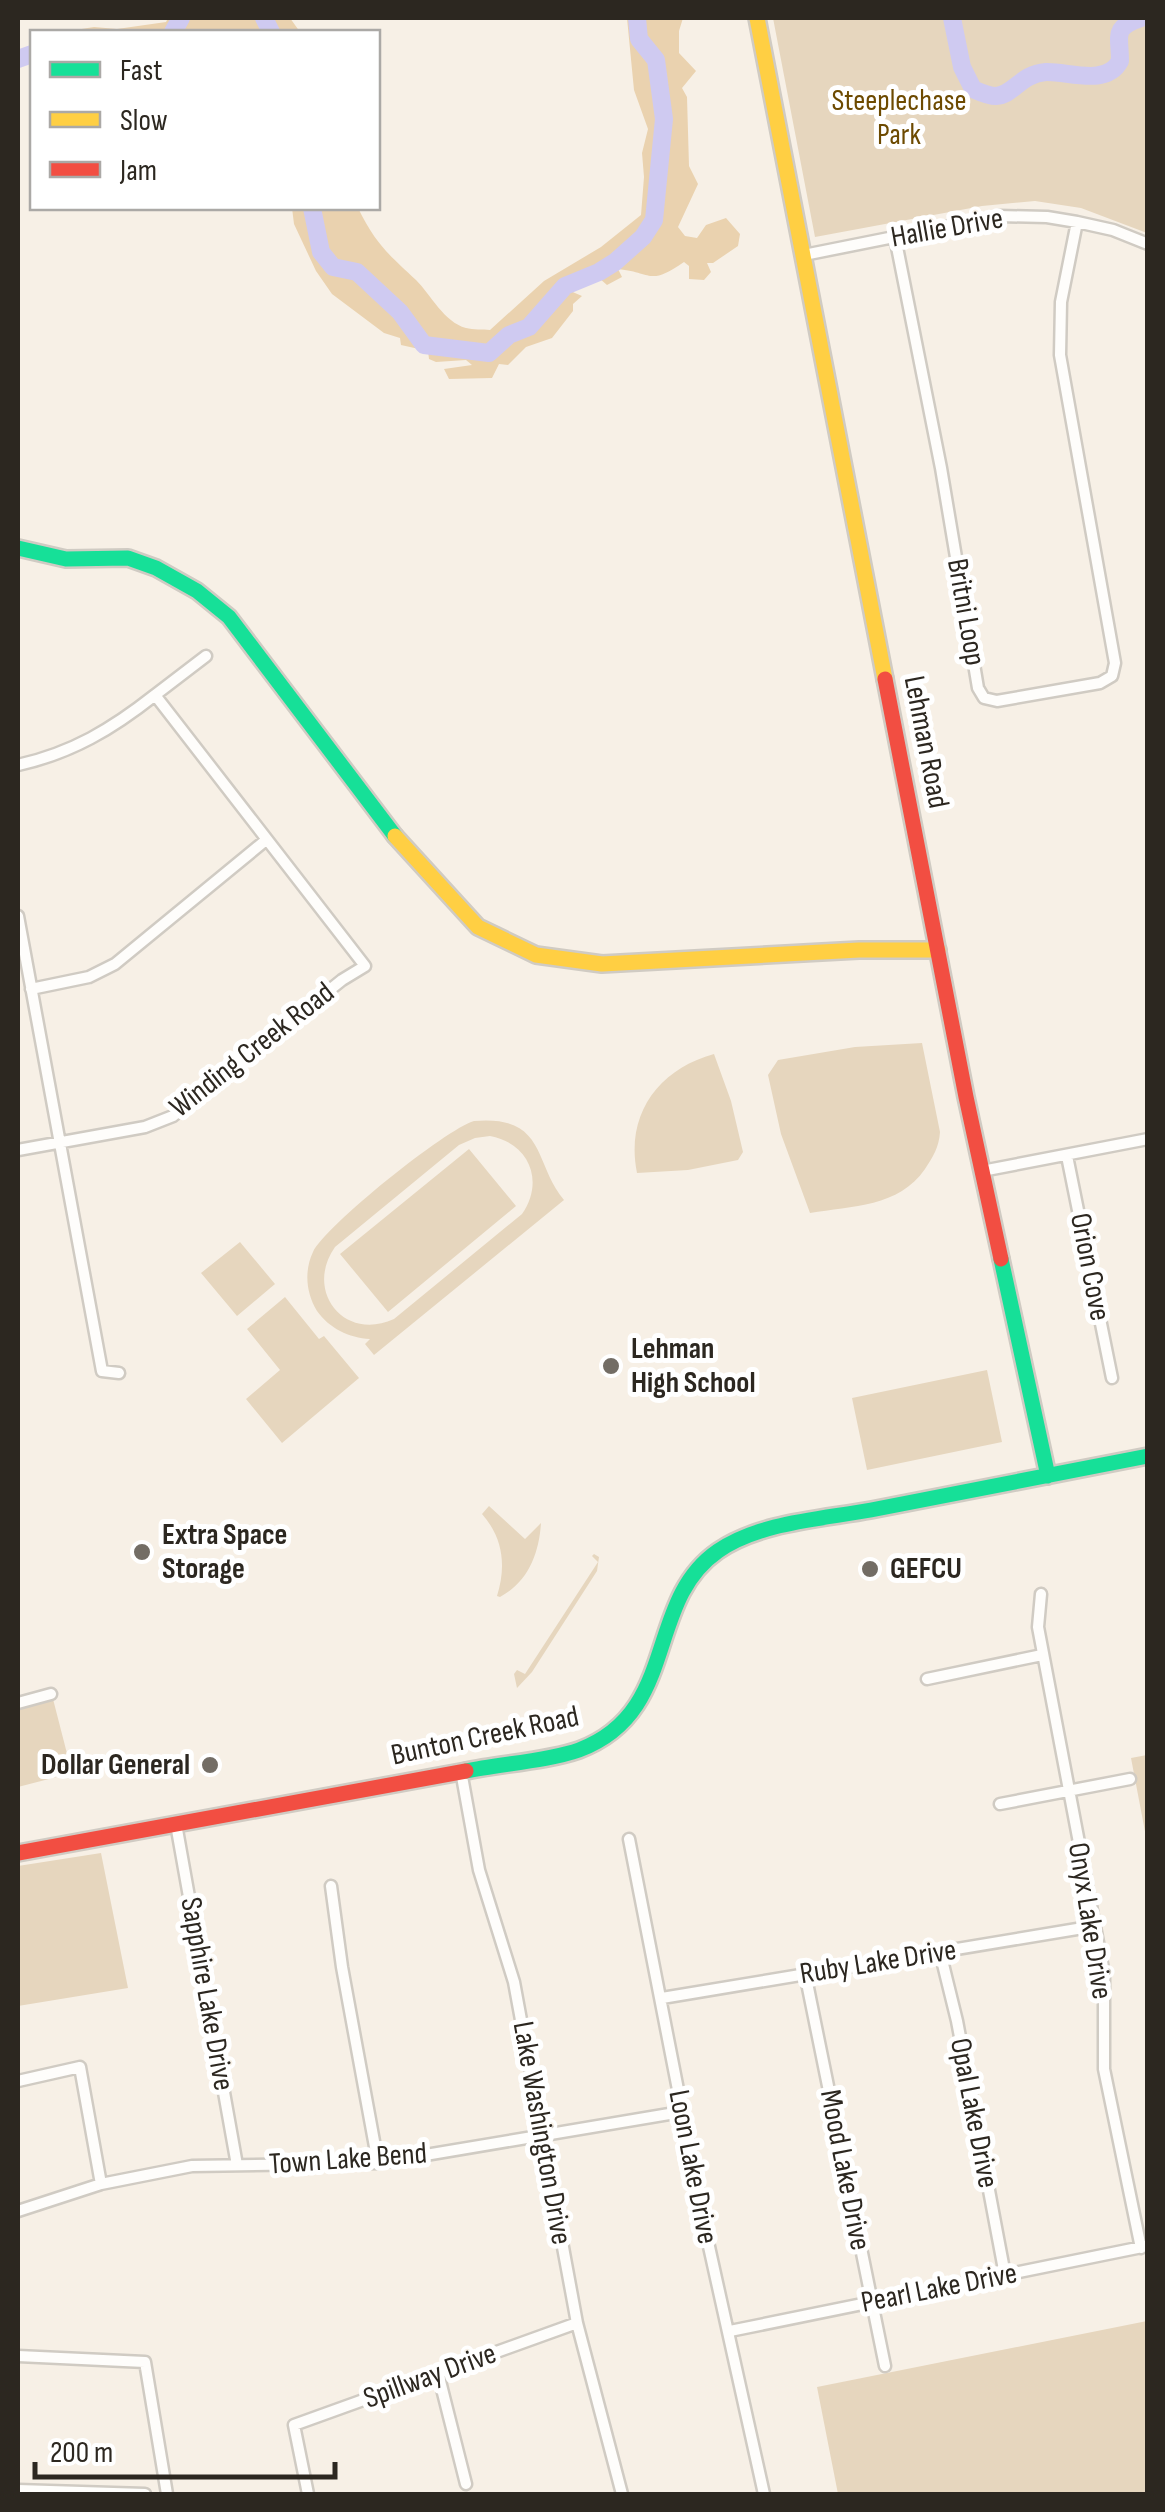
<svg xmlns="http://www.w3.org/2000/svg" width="1165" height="2512" viewBox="0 0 1165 2512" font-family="'Sofia Sans Condensed',sans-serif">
<rect width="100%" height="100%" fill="#f7f0e6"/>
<path fill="#e6d6be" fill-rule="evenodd" d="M773,18H1147V233L1081,208L1035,201L982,206L815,237Z
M922,1043L940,1132C939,1147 933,1157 925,1169C899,1207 852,1206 810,1213L781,1134L768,1075L778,1060L855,1047Z
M714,1054L731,1101L743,1152L738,1160L688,1170L637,1173C625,1114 659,1069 714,1054Z
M474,1121C547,1115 533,1163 564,1200L374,1355L365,1344L370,1339C349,1338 329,1328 317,1311C306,1293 304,1271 313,1252C325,1226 446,1129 474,1121ZM490,1136C529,1143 545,1181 522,1214L394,1319C344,1342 304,1291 335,1247L459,1145L475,1138Z
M469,1149L516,1206L388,1312L340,1254Z
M240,1242L275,1284L237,1316L201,1273Z
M285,1297L319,1339L324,1336L359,1378L282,1443L246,1399L280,1370L247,1329Z
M987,1370L1002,1442L867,1470L852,1398Z
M489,1506L525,1539L541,1523C539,1554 528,1582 500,1597L497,1596C506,1567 504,1539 482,1514Z
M594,1554L599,1557L597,1571L532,1672L517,1688L514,1674L517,1670L525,1674L598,1562L592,1556Z
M53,1699L72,1773L18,1787V1708Z
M1147,1755V1842L1131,1758Z
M101,1853L128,1988L18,2006V1866Z
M1147,2321V2494H838L817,2387Z"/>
<path fill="#ead2af" d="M168,18H290L300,32H63L94,27L117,29L166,22Z
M627,18H683L679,31V53L696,71L682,88L687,97L689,166L698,184L678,227L685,236L697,238L706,225L726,218L740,234L738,246L713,263H707L711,272L704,280L689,279V266L684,262C649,286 654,273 618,269L622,277L607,285L599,278L584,281L568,290L582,296L573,304V311L552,338L526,347L508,365L499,364L492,378L449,379L444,369L472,365L466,360L436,362L429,359L428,351L401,345L400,338L384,333L332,294L316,271L294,224L292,208H358C376,244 387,253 416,280C431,295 444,322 466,328C473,330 483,329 490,330L544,281L601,247L641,215L644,177L642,153L648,129L634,90Z"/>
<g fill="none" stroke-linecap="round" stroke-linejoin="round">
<path stroke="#cfcaf1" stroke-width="18" d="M264,18L271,32
M952,18L962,67L973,89C980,92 988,96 996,96C1014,95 1020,74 1046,72C1068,71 1106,87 1120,61C1120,35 1112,28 1141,18
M173,32L181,18
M18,59L32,54
M312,208L321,252L333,267L357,272L400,312L424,345L489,353L509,335L529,327L565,286L599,272L615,262L643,237L654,220L664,119L656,60L639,39L637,18"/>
<defs>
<path id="street" d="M895,237L941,468L978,688L984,698L997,701L1100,683L1112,676L1115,663L1060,355L1061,302L1077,222
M804,255L999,216L1047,217L1077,222L1113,230L1148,244
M155,695L206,656
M18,765C72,753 112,729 155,695L365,966L342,980L173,1116L145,1127L18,1150
M18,916L102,1371L119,1373
M31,989L89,977L115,964L266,840
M1067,1156L1112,1378
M982,1171L1148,1139
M1041,1594L1038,1627L1104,1974V2069L1141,2248
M927,1679L1042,1655
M18,1703L51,1694
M461,1771L479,1870L514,1982L577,2323L622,2494
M1000,1804L1130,1779
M176,1824L237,2165
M629,1839L706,2233L764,2494
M331,1886L342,1967L378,2163
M940,1952L957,2021L1005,2275
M805,1973L885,2366
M662,1998L1095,1926
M18,2081L80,2067L101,2184
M18,2211L101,2184L192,2166L378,2163L681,2112
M730,2331L1147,2246
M18,2356L145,2362L167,2494
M438,2373L466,2484
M18,2490L145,2494
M308,2494L294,2425L577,2323"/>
<path id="fast" d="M18,548L66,559L128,558L156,568L197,591L229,617L395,836
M1001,1259L1048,1476
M466,1771C499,1764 548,1761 579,1750C680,1712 644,1602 718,1551C760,1522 823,1519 871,1510C964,1492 1056,1474 1148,1456"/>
<path id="slow" d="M757,18L885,679
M395,836L478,927L536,955L602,964L859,950H938"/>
<path id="jam" d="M885,679L966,1097L1001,1259
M18,1853L466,1771"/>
</defs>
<use href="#street" stroke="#d0cbc3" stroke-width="15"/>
<use href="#fast" stroke="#d0cbc3" stroke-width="20"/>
<use href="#slow" stroke="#d0cbc3" stroke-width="20"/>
<use href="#jam" stroke="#d0cbc3" stroke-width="20"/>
<use href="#street" stroke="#fefdfb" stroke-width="10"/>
<use href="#fast" stroke="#16e098" stroke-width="15"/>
<use href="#slow" stroke="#ffcf43" stroke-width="15"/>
<use href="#jam" stroke="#f24e42" stroke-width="15"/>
</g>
<g fill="#736d65" stroke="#fff" stroke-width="4">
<circle cx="611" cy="1366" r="10"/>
<circle cx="142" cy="1552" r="10"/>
<circle cx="870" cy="1569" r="10"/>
<circle cx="210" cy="1765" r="10"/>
</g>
<g text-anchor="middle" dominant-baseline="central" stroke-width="10" stroke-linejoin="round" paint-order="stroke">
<g font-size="30" fill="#6d4a00" stroke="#fff">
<text x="899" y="101">Steeplechase<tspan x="899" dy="34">Park</tspan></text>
</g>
<g font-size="30" fill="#2c2720" stroke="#fff">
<text transform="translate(947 228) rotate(-10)">Hallie Drive</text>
<text transform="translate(966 612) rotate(80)">Britni Loop</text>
<text transform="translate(926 742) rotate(79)">Lehman Road</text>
<text transform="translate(252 1050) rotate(-38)">Winding Creek Road</text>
<text transform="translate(1090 1267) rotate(79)">Orion Cove</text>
<text transform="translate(485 1736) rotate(-12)">Bunton Creek Road</text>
<text transform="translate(1090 1921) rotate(81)">Onyx Lake Drive</text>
<text transform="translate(878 1962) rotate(-9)">Ruby Lake Drive</text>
<text transform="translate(207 1994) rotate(80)">Sapphire Lake Drive</text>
<text transform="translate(974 2113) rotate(79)">Opal Lake Drive</text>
<text transform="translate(542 2133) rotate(80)">Lake Washington Drive</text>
<text transform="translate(348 2159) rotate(-4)">Town Lake Bend</text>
<text transform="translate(693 2167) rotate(79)">Loon Lake Drive</text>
<text transform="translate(845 2170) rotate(79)">Mood Lake Drive</text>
<text transform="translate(939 2288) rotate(-11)">Pearl Lake Drive</text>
<text transform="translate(430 2376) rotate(-20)">Spillway Drive</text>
</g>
<g font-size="30" font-weight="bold" fill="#2c2720" stroke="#fff" text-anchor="start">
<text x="631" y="1349">Lehman<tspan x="631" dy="34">High School</tspan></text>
<text x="162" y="1535">Extra Space<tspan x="162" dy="34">Storage</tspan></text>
<text x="890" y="1569">GEFCU</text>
<text x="190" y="1765" text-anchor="end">Dollar General</text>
</g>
</g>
<rect width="1165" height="2512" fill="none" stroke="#2c2720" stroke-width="40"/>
<rect x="30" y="30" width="350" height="180" fill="#ffffff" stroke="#aba9a6" stroke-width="2.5"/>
<rect x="50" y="62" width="50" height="15" fill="#16e098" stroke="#aba9a6" stroke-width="2.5"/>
<text x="120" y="80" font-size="30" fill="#2c2720">Fast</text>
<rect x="50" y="112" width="50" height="15" fill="#ffcf43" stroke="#aba9a6" stroke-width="2.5"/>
<text x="120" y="130" font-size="30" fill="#2c2720">Slow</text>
<rect x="50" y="162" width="50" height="15" fill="#f24e42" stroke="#aba9a6" stroke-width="2.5"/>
<text x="120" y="180" font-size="30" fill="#2c2720">Jam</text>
<path d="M35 2462v15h300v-15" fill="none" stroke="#2c2720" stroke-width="5"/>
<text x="50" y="2462" font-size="30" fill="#2c2720" stroke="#ffffff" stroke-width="8" paint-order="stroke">200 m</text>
</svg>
